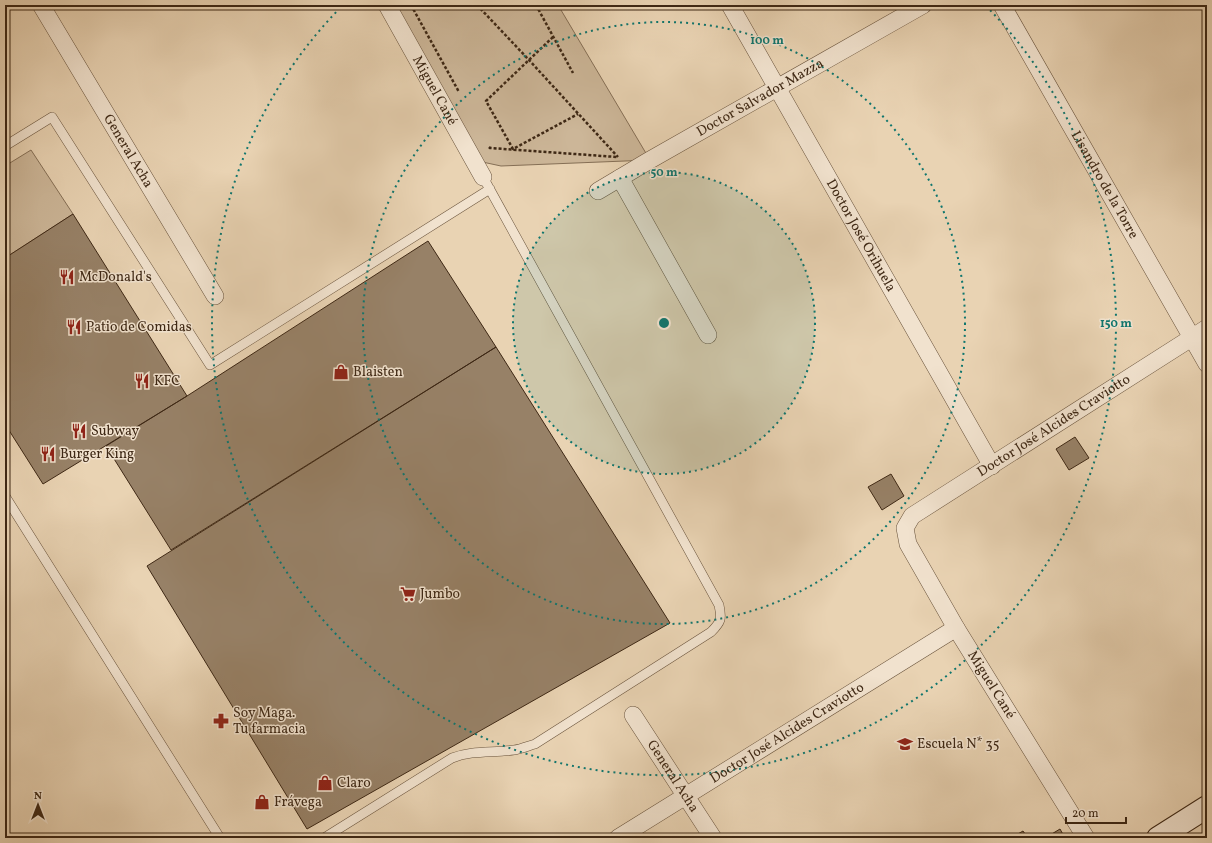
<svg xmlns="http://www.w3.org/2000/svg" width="1212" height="843" viewBox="0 0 1212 843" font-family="Vollkorn,serif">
<rect width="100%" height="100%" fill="#e9d3b3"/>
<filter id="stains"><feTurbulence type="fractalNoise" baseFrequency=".005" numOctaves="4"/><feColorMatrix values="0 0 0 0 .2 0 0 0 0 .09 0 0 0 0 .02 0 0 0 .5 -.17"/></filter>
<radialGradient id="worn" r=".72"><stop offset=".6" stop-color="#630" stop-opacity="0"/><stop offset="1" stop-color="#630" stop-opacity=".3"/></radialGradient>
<path fill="#ccb698" stroke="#856f56" d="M387,5H558L650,160L501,166L473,160Z
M31,150L73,214L5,258V166Z"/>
<path fill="#978167" stroke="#3e2815" d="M73,214L187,396L43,484L5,424V258Z
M428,241L496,347L171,550L106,446L187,396Z
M496,347L670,623L307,829L147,566Z
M1075,437L1089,458L1069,470L1056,449Z
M891,474L904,496L882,510L868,487Z
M1060,829L1065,838H1045Z
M1023,831L1028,838H1011Z"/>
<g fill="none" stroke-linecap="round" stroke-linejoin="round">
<defs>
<path id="service" d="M5,146L52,117L210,365L490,189
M5,496L220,838
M324,838L452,758C472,750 492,753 514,750C521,749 528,746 535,744L711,632C721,622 722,619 719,605L483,177"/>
<g id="minor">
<path id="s1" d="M41,5L215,296"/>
<path id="s2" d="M387,5L483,177"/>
<path id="s3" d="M730,5L992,466"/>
<path id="s4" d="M1002,5L1207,364"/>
<path d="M620,178L708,335"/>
<path id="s5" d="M598,191L650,160L923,5"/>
<path id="s6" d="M633,715L713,838"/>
<path id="s7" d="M618,838L956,628"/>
<path id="s8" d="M1086,838L956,628L908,544L905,528L912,516L1207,328"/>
</g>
<path id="secondary" d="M1158,838L1207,807"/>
</defs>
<use href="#service" stroke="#69533c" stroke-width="10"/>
<use href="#minor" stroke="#69533c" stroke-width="18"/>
<use href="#secondary" stroke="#3e2815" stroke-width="24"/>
<path stroke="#3e2815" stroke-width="2.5" stroke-dasharray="3 2" stroke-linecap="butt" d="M411,5L459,92
M477,5L529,60L618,157
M536,5L573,73
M553,37L486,101L513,149L578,114
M489,147L490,148L617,157"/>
<use href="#service" stroke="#f1e2ce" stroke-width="9"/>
<use href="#minor" stroke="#f1e2ce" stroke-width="17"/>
<use href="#secondary" stroke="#f1e2ce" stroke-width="22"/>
</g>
<circle cx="664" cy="323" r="151" fill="#0f766e" fill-opacity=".12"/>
<g fill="none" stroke="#0f766e" stroke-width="2" stroke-dasharray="2 4">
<circle cx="664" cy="323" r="151"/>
<circle cx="664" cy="323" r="301"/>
<path d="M986 6A452 452 0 1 1 342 6"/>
</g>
<defs>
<symbol id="restaurant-bare" viewBox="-9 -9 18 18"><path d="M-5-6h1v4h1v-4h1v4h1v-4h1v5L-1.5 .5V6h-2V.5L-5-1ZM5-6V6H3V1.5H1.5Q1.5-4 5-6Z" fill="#8f2418" stroke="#f1e2ce" stroke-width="2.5" paint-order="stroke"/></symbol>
<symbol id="shop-bare" viewBox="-9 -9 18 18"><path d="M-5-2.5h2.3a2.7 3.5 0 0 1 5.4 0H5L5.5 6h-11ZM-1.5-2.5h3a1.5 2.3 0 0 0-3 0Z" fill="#8f2418" stroke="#f1e2ce" stroke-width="2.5" paint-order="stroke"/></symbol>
<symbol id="supermarket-bare" viewBox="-9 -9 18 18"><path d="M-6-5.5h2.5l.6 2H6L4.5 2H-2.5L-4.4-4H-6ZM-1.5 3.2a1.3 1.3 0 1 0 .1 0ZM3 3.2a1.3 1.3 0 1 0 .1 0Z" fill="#8f2418" stroke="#f1e2ce" stroke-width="2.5" paint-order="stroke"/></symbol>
<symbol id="pharmacy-bare" viewBox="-9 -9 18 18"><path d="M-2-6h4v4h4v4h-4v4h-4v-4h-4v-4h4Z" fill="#8f2418" stroke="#f1e2ce" stroke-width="2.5" paint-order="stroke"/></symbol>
<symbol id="school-bare" viewBox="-9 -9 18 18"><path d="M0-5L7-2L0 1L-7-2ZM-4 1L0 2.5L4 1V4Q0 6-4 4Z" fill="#8f2418" stroke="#f1e2ce" stroke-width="2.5" paint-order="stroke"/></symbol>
</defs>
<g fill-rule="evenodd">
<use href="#restaurant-bare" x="56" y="266" width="22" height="22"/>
<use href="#restaurant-bare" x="63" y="316" width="22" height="22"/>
<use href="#shop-bare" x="330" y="361" width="22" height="22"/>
<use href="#restaurant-bare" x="131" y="370" width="22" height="22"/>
<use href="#restaurant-bare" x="68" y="420" width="22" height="22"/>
<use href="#restaurant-bare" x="37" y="443" width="22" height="22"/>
<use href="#supermarket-bare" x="397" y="583" width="22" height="22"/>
<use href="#pharmacy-bare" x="210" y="710" width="22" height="22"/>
<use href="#school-bare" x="894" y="733" width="22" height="22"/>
<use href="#shop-bare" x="314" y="772" width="22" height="22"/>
<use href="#shop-bare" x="251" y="791" width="22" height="22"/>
</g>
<g text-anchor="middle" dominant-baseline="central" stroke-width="3" stroke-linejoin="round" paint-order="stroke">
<g font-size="14" fill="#3e2815" stroke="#f1e2ce">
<text stroke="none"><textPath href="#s2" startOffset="98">Miguel Cané</textPath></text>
<text stroke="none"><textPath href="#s5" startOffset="187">Doctor Salvador Mazza</textPath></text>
<text stroke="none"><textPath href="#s1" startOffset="170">General Acha</textPath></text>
<text stroke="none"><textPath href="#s4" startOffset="207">Lisandro de la Torre</textPath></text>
<text stroke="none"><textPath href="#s3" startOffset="265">Doctor José Orihuela</textPath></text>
<text stroke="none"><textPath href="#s8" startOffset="542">Doctor José Alcides Craviotto</textPath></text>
<text transform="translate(991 685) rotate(58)">Miguel Cané</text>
<text stroke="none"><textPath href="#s7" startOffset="199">Doctor José Alcides Craviotto</textPath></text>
<text stroke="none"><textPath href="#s6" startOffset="73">General Acha</textPath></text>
</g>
<g font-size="14" fill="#3e2815" stroke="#f1e2ce" text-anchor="start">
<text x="79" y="277">McDonald's</text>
<text x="86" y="327">Patio de Comidas</text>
<text x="353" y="372">Blaisten</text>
<text x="154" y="381">KFC</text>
<text x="91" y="431">Subway</text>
<text x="60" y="454">Burger King</text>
<text x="420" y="594">Jumbo</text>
<text x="233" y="713">Soy Maga.<tspan x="233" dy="16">Tu farmacia</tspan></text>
<text x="917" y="744">Escuela N* 35</text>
<text x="337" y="783">Claro</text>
<text x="274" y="802">Frávega</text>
</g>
</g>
<circle cx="664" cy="323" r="6" fill="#0f766e" stroke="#f1e2ce" stroke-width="2"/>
<g font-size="12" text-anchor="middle" font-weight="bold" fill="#0f766e" stroke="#f1e2ce" stroke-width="3" stroke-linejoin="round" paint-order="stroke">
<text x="767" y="44">100 m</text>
<text x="664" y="176">50 m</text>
<text x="1116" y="327">150 m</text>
</g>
<rect width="1212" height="843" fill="none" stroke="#e9d3b3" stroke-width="20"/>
<rect x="6" y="6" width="1200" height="831" fill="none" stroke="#3e2815" stroke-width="2"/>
<rect x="10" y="10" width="1192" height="823" fill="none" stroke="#3e2815"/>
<g transform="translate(38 805)" stroke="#f1e2ce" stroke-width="3" paint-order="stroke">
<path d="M0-3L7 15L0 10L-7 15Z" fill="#3e2815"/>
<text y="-6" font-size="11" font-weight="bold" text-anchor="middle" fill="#3e2815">N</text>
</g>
<path d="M1066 817v6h60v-6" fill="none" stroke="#3e2815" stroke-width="2"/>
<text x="1072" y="817" font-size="12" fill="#3e2815" stroke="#f1e2ce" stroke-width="3" paint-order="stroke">20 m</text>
<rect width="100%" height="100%" filter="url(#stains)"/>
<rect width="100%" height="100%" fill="url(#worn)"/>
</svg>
